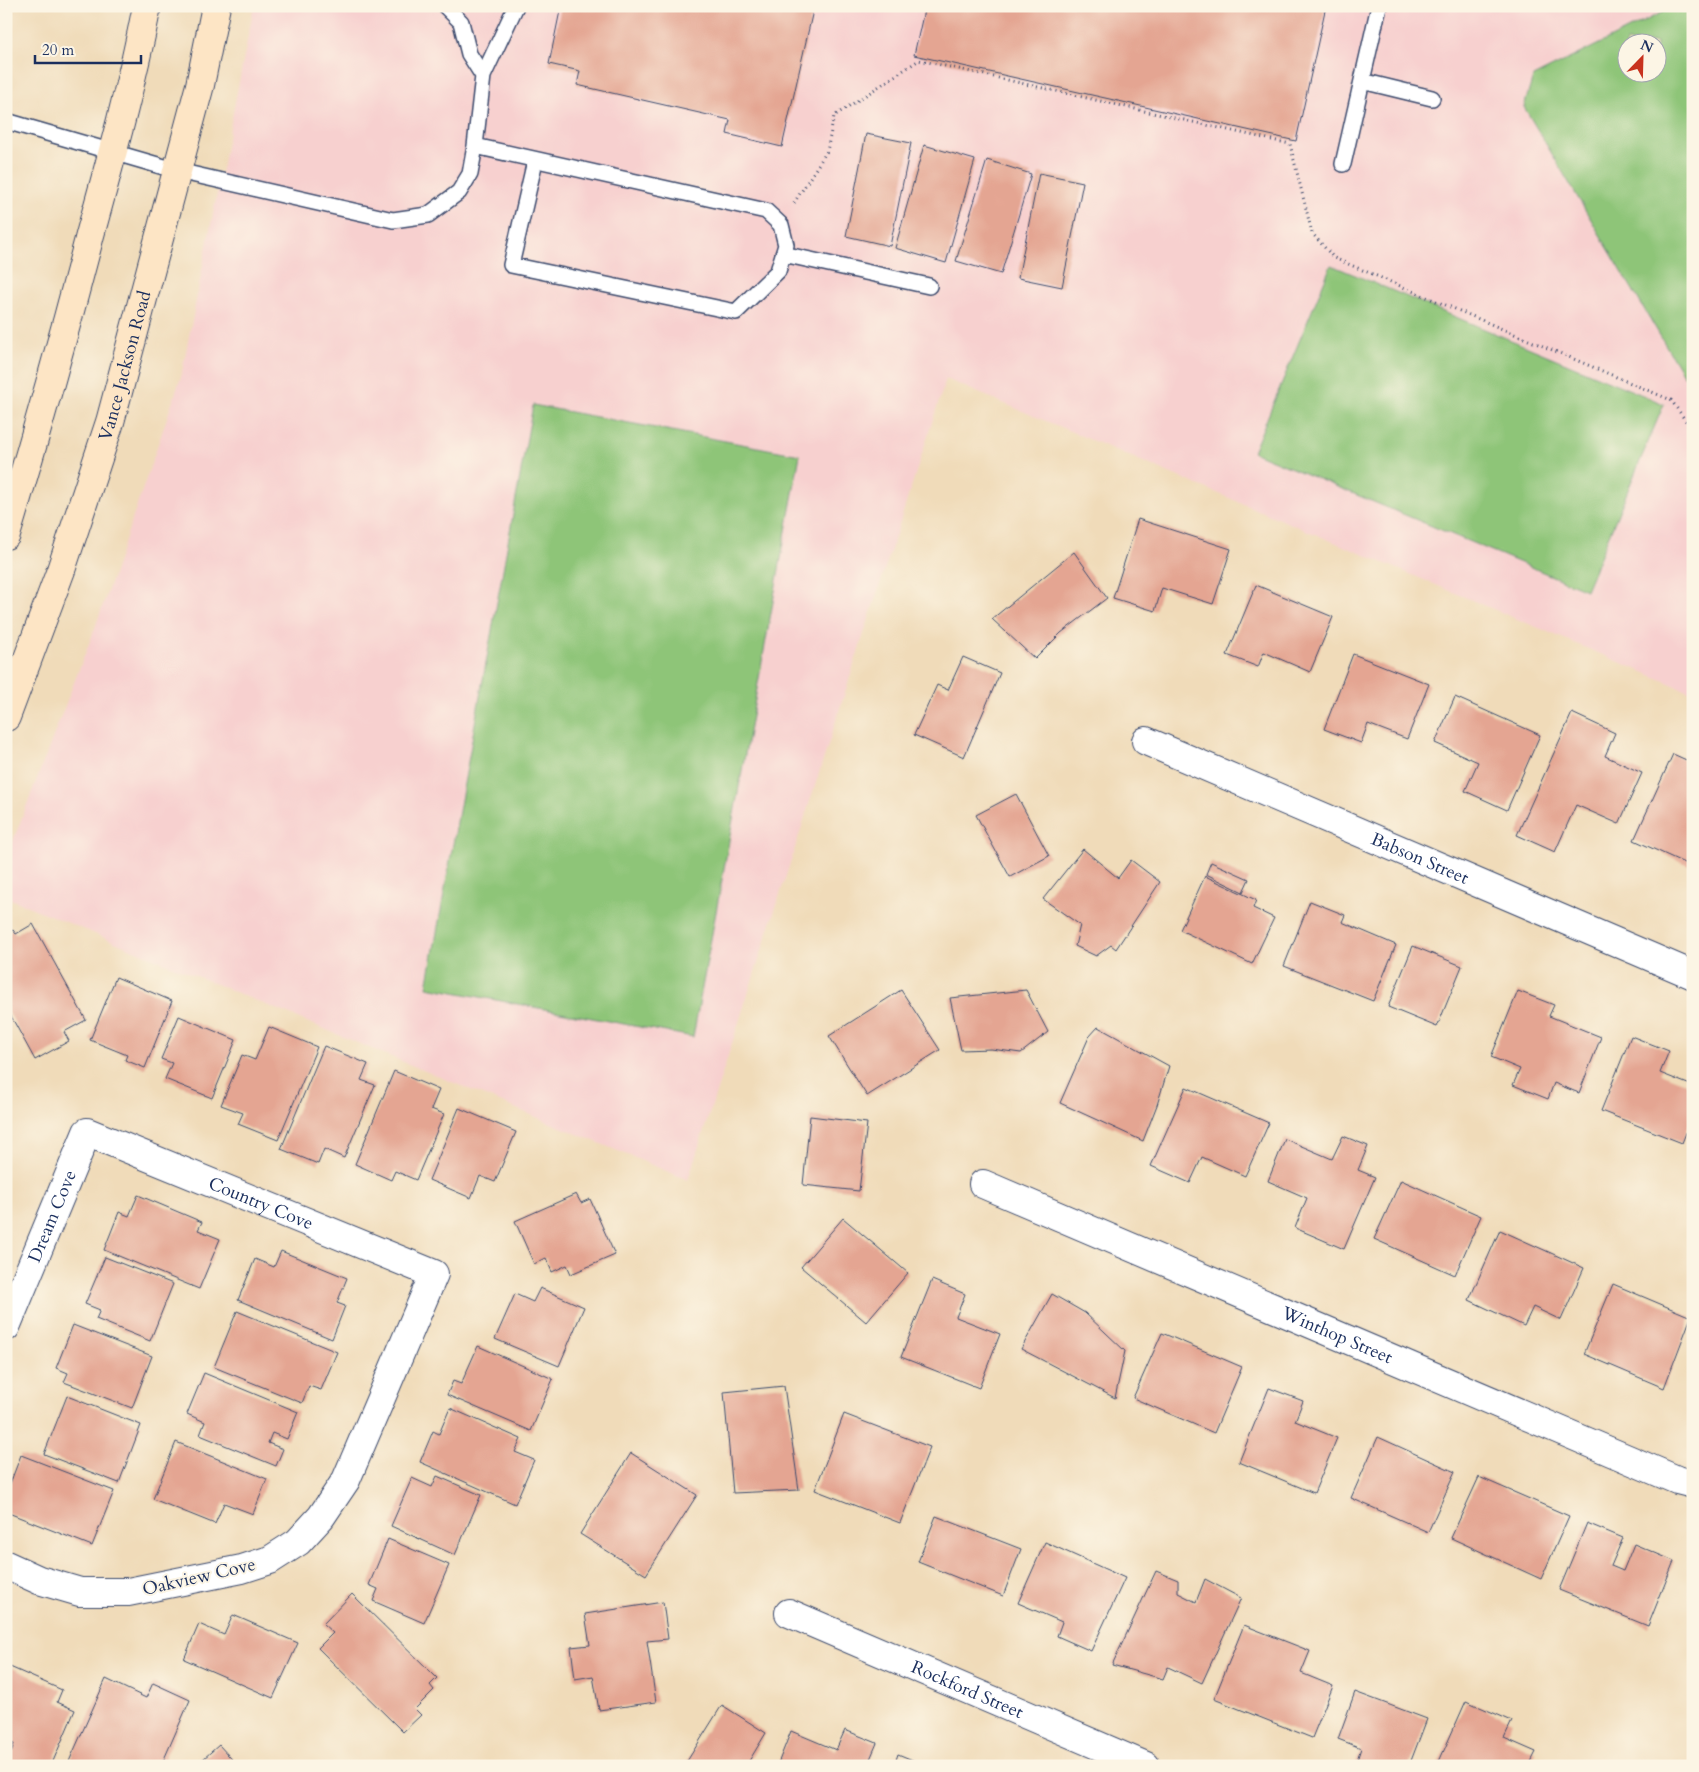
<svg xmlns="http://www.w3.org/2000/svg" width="1699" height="1772" viewBox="0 0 1699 1772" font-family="Cardo,serif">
<rect width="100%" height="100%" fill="#fcf5e5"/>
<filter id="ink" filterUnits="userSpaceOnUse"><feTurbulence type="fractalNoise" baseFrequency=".02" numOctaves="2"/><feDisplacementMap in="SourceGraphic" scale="10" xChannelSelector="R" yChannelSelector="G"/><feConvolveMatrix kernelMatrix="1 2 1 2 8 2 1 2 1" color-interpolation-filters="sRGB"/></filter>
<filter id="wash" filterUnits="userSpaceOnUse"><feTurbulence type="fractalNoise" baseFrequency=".0096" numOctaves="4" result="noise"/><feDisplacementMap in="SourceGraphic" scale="20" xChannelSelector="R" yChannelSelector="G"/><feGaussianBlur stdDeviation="1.12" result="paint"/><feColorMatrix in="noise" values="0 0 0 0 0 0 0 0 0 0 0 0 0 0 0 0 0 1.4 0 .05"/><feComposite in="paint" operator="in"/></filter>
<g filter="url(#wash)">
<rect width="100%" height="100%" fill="#f0dbb9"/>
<path fill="#f7d0cf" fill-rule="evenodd" d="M254,6H1693V693L946,379L688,1180L6,897V859L95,628L181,377ZM1626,42H1656V72H1626Z"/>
<path fill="#8ec578" stroke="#547a6b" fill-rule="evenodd" d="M1675,6H1693V382L1684,376L1524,107L1533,77ZM1626,42H1656V72H1626Z
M1331,265L1664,404L1586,590L1253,452Z
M533,405L800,455L693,1037L427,987Z"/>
<g id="blocks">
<path fill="#e4a592" d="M561,6H814L782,147L727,134L730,120L577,85L580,71L549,64Z
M925,6H1326L1296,141L914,55Z
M866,134L911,143L890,246L846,236Z
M924,145L975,160L946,263L895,248Z
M987,160L1031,174L1001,274L956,261Z
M1039,173L1083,182L1062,287L1018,278Z
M1138,519L1231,549L1213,604L1162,588L1155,611L1113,598Z
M1074,552L1107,598L1061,633L1035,659L992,619Z
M1256,585L1333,617L1310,672L1264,652L1258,667L1227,655Z
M1353,654L1429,684L1407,739L1368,724L1361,743L1324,729Z
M963,657L1000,673L964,757L914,735L937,685L948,690Z
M1455,697L1540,735L1507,810L1465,791L1478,762L1435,743Z
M1572,713L1615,733L1605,756L1642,773L1619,824L1576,805L1555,852L1517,835Z
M1673,754L1693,763V867L1634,840Z
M1016,794L1049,856L1010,877L976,815Z
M1083,849L1118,878L1131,860L1160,882L1116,949L1111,945L1096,956L1075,946L1080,925L1043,899Z
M1211,862L1249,879L1243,892L1206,874Z
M1205,876L1256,900L1253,908L1274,918L1252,964L1180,930Z
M1310,901L1345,915L1342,922L1396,945L1373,1001L1284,966Z
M33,924L86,1020L64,1032L69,1041L35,1060L6,1007V934L13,930L16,934Z
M1413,946L1462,966L1437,1027L1388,1007Z
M116,977L172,1001L145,1068L125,1060L127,1055L90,1040Z
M901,990L940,1050L867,1096L829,1036Z
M1026,990L1048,1032L1021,1053L991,1049L961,1050L950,998Z
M1518,991L1554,1005L1549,1016L1601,1037L1579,1093L1554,1083L1548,1099L1513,1085L1520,1069L1491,1057Z
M179,1016L236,1040L212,1098L165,1079L172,1063L161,1059Z
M269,1027L317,1047L278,1140L238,1124L243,1113L221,1105L242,1055L255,1060Z
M1098,1027L1169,1066L1157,1105L1143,1141L1060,1103L1089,1037Z
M1631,1036L1669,1051L1660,1073L1693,1086V1115L1682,1143L1601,1111Z
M324,1046L368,1064L361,1080L375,1085L344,1158L324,1149L318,1164L281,1149Z
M394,1071L439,1090L431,1109L444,1114L416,1180L395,1171L391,1180L355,1164Z
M1186,1087L1269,1123L1245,1176L1202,1157L1190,1183L1151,1166Z
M459,1108L516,1132L495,1182L480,1176L471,1198L429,1180Z
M810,1116L867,1123L859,1191L803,1185Z
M1343,1136L1368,1146L1358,1170L1375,1177L1344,1249L1295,1228L1307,1198L1268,1181L1285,1139L1332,1159Z
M1401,1180L1481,1216L1455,1275L1374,1239Z
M576,1194L581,1203L590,1199L615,1255L571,1274L567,1265L552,1272L546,1258L534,1264L515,1221Z
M138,1195L202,1222L198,1230L220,1239L199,1289L104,1250L119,1212L129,1216Z
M843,1218L908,1273L866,1322L801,1267Z
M1500,1230L1584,1268L1561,1320L1533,1307L1524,1326L1469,1300Z
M281,1251L347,1278L337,1303L345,1306L332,1339L238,1300L255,1259L274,1267Z
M105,1257L173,1284L150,1341L96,1319L100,1310L85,1304Z
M932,1280L965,1294L956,1317L1000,1334L979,1388L901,1357Z
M1613,1284L1691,1317L1664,1388L1584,1354Z
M540,1288L584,1307L559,1366L495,1339L515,1294L533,1302Z
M1052,1294L1085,1313L1125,1351L1115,1398L1021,1349Z
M237,1311L337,1352L321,1390L309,1386L302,1403L214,1367Z
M73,1325L152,1356L132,1408L64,1382L68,1373L56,1368Z
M1162,1333L1242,1367L1214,1433L1133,1398Z
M478,1346L553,1379L531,1431L447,1395L453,1381L461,1384Z
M204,1373L298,1412L287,1439L272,1433L268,1443L283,1449L276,1466L200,1435L205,1422L187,1414Z
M784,1386L799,1490L733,1493L724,1392Z
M1269,1388L1303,1401L1295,1421L1337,1438L1314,1493L1239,1462Z
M67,1396L141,1425L119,1483L44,1454Z
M450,1408L521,1439L515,1452L534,1460L515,1504L420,1462L433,1431L439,1434Z
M844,1414L930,1447L900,1523L815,1490Z
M1378,1437L1455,1472L1428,1532L1351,1498Z
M176,1442L267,1479L253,1514L224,1503L215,1524L153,1499Z
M631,1453L697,1495L646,1575L580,1534Z
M21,1455L114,1491L92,1546L6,1512V1494Z
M437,1476L481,1495L455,1555L391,1526L412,1478L432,1487Z
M1479,1477L1569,1516L1541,1579L1451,1538Z
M936,1516L1021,1549L1003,1596L918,1562Z
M1587,1523L1623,1538L1611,1566L1623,1571L1634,1544L1674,1561L1648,1626L1559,1590Z
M388,1539L449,1565L424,1623L373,1601L378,1589L369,1585Z
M1045,1542L1125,1578L1091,1651L1057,1636L1062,1622L1018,1603Z
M1156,1571L1178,1580V1593L1196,1602L1205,1579L1241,1598L1202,1683L1168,1667L1163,1679L1112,1665Z
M352,1594L437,1678L430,1685L434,1690L415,1709L421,1715L403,1732L318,1648L333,1633L323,1624Z
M663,1602L668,1639L647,1641L656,1702L599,1710L593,1676L575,1679L571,1647L590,1645L585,1614Z
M233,1615L298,1643L273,1698L184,1659L199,1624L224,1635Z
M1244,1625L1310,1651L1301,1673L1333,1686L1312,1738L1214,1699Z
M10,1667L62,1690L57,1702L75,1710L51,1766H6L14,1744L6,1741V1676Z
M106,1679L146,1698L153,1683L190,1700L161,1766H67Z
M1355,1692L1427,1719L1409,1766H1355L1361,1748L1338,1739Z
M1466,1701L1512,1721L1504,1738L1536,1752L1529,1766H1437Z
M722,1705L766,1733L746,1766H684Z
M845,1730L877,1743L867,1766H777L791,1731L836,1750Z
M219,1745L238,1766H195Z
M898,1754L927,1766H894Z"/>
</g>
</g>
<g filter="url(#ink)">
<use href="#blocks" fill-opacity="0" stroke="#3b496c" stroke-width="1"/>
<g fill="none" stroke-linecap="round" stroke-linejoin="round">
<defs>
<path id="lane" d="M445,6L461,22L469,54L483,76
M1362,81L1432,98
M6,121L178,171L393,220L428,215L459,192L470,174L475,146L483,76L516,6
M475,146L766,211L781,225L786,245L778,271L736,312L511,265L535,161
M1343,164L1379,6
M783,254L929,286"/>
<g id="street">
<path id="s1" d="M1146,741L1693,975"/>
<path id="s2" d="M983,1184L1677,1480L1693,1484"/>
<path id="s3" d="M6,1327L87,1132L434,1274L346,1480L321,1517L298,1542L270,1560L242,1569L128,1592H80L39,1580L6,1565"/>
<path id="s4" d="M789,1613L1146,1766"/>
</g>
<g id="secondary">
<path d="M6,535C36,435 64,335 90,235C111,159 132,83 147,6"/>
<path id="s5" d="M6,717L61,570L110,422L200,85L216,6"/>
</g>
</defs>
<use href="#lane" stroke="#3b496c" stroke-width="18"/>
<use href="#street" stroke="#3b496c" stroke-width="30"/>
<use href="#secondary" stroke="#3b496c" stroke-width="30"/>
<path stroke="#3b496c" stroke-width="3" stroke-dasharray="1 4" stroke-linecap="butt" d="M794,203L827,151L834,116L919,60L1290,144L1312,233L1334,258L1671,400L1693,431"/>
<use href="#lane" stroke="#fff" stroke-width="15"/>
<use href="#street" stroke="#fff" stroke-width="28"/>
<use href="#secondary" stroke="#fde5c5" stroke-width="28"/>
</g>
</g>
<g text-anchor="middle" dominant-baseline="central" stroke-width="4" stroke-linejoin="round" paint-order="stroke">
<g font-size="18" fill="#1b2f5e" stroke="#fcf5e5">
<text stroke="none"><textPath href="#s5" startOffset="371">Vance Jackson Road</textPath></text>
<text stroke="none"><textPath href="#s1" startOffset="298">Babson Street</textPath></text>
<text stroke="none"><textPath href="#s3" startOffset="399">Country Cove</textPath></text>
<text stroke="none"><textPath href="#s3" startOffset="120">Dream Cove</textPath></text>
<text stroke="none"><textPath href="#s2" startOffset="385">Winthop Street</textPath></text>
<text transform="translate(199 1577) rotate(-13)">Oakview Cove</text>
<text stroke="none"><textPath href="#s4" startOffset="194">Rockford Street</textPath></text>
</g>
</g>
<rect width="1699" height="1772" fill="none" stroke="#fcf5e5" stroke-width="25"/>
<g transform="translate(1642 58) rotate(23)"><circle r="24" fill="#fcf5e5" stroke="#a2a6af"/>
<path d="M0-4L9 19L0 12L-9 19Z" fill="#c8321e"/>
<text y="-8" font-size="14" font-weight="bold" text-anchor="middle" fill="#1b2f5e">N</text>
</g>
<path d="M35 55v8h106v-8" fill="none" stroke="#1b2f5e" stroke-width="2.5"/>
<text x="42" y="55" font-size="15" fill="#1b2f5e" stroke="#fcf5e5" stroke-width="4" paint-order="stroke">20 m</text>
</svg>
